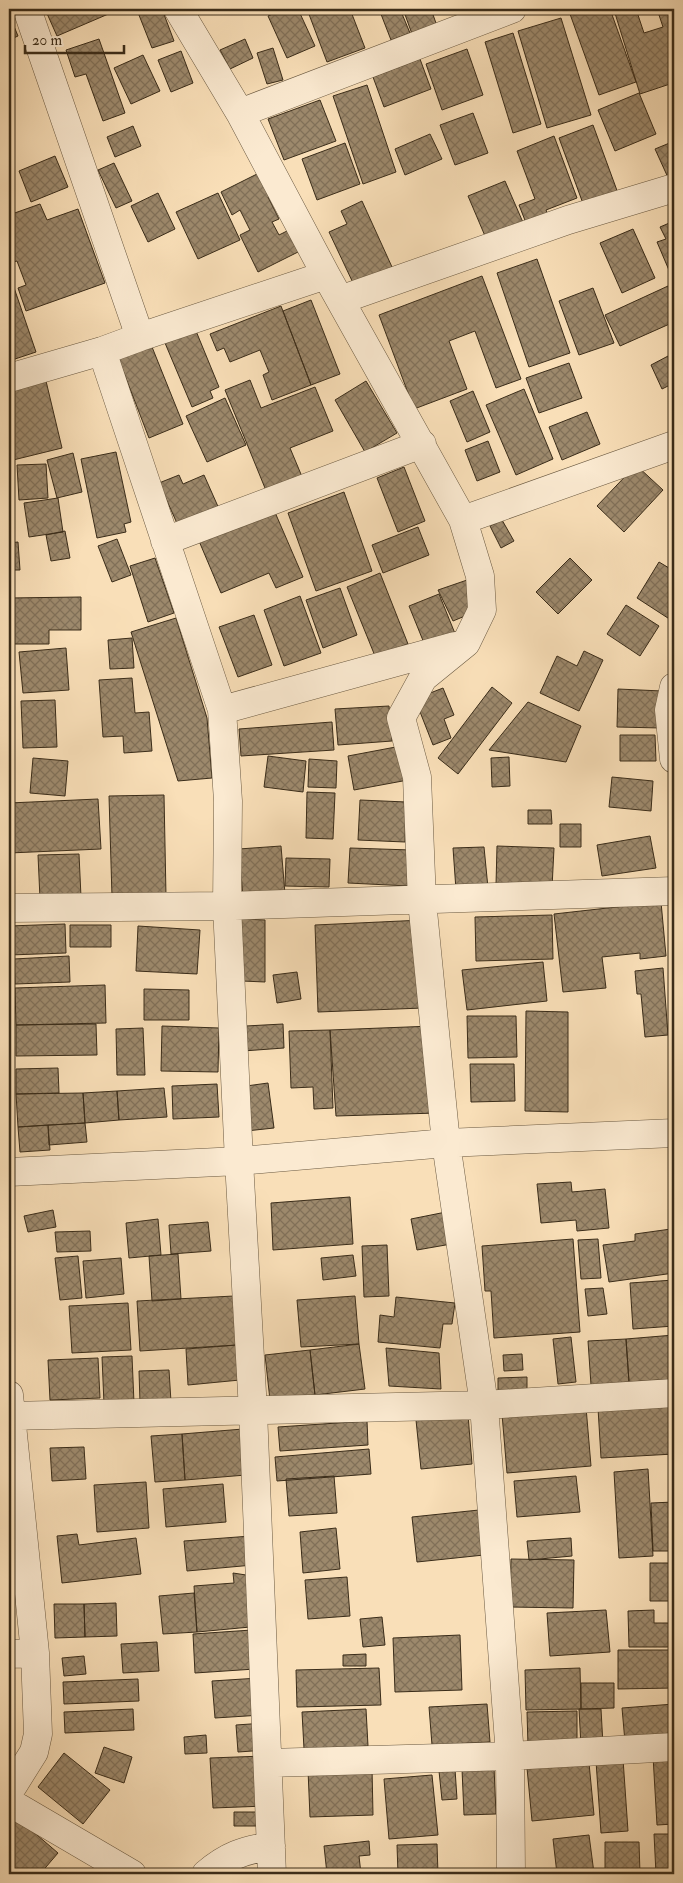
<svg xmlns="http://www.w3.org/2000/svg" width="683" height="1883" viewBox="0 0 683 1883" font-family="'IM FELL Double Pica',serif">
<defs>
<pattern id="building-cross-hatch" width="8" height="8" patternUnits="userSpaceOnUse" patternTransform="scale(1.25)"><rect width="8" height="8" fill="#9d896c"/><path d="M0 0l8 8M0 8l8-8" fill="none" stroke="#817058"/></pattern>
</defs>
<rect width="100%" height="100%" fill="#f9dfb8"/>
<filter id="stains"><feTurbulence type="fractalNoise" baseFrequency=".004" numOctaves="4"/><feColorMatrix values="0 0 0 0 .2 0 0 0 0 .09 0 0 0 0 .02 0 0 0 .5 -.17"/></filter>
<radialGradient id="worn" r=".72"><stop offset=".6" stop-color="#630" stop-opacity="0"/><stop offset="1" stop-color="#630" stop-opacity=".3"/></radialGradient>
<path fill="url(#building-cross-hatch)" stroke="#3a2c19" d="M45,9H120L57,36Z
M141,9H162L174,41L152,48L137,10Z
M284,9H298L315,46L287,58L268,16Z
M307,9H350L365,48L327,62Z
M379,9H400L410,33L391,40Z
M403,9H431L437,26L412,34Z
M585,9H610L636,82L599,95L570,14Z
M618,9H636L644,33L663,27L657,9H674V96L670,84L640,94L614,10Z
M561,18L591,115L547,128L518,31Z
M11,19L18,36L9,40V20Z
M513,33L541,124L513,133L485,42Z
M99,39L125,113L103,121L86,74L75,77L66,50Z
M245,39L253,58L230,69L220,50Z
M273,48L283,80L267,84L257,53Z
M467,49L483,95L442,110L426,64Z
M181,51L193,83L171,92L158,60Z
M143,55L160,91L131,104L114,68Z
M420,59L431,89L384,107L373,77Z
M367,85L396,172L363,184L333,96Z
M639,93L656,134L615,151L598,110Z
M320,100L336,141L284,160L268,119Z
M473,113L488,153L455,165L440,125Z
M593,125L619,196L585,209L559,138Z
M133,126L141,146L115,157L107,137Z
M430,134L442,159L405,175L395,149Z
M554,136L577,198L546,210L550,220L528,228L519,205L535,199L517,151Z
M672,142L674,148V180L670,182L655,149Z
M345,143L360,184L317,200L302,159Z
M55,156L68,187L31,202L19,171Z
M114,163L132,201L116,208L98,170Z
M261,172L272,195L268,197L279,219L272,222L279,235L289,230L300,251L258,272L240,235L250,230L240,210L232,215L221,192Z
M505,181L525,227L488,243L468,196Z
M158,193L175,229L148,242L131,206Z
M218,193L240,240L198,259L176,212Z
M362,201L392,267L354,285L329,232L347,224L341,211Z
M40,204L47,220L78,209L105,283L26,311L18,288L26,285L17,261L9,263V215Z
M674,221V282L657,242L666,239L660,227Z
M633,229L655,278L622,293L600,243Z
M537,259L570,353L529,367L497,273Z
M9,273L36,352L9,361Z
M482,276L521,379L496,388L475,331L449,341L467,389L414,409L379,315Z
M668,286L674,300V322L620,346L605,315Z
M593,288L614,343L579,355L559,301Z
M311,300L340,374L311,385L283,311Z
M281,306L311,385L272,400L263,375L269,372L260,350L230,362L224,348L217,351L210,334Z
M196,331L219,387L210,391L213,398L192,407L165,343Z
M150,342L183,424L149,438L117,355Z
M670,355L674,364V383L662,389L651,365Z
M569,363L582,398L539,413L526,378Z
M250,380L261,408L315,387L333,431L290,448L303,479L267,493L225,390Z
M46,381L62,448L9,461V390Z
M366,381L397,433L365,452L335,400Z
M524,389L553,459L516,475L486,405Z
M473,391L490,432L467,442L450,401Z
M225,398L246,445L207,462L186,416Z
M587,412L600,444L562,460L549,427Z
M488,441L500,472L477,481L465,450Z
M116,452L131,522L124,524L126,532L97,538L81,459Z
M73,453L82,492L57,498L47,460Z
M46,464L48,498L19,500L17,465Z
M636,465L663,490L624,532L597,506Z
M404,467L425,521L398,532L377,478Z
M179,475L183,484L204,475L220,511L180,530L159,483Z
M344,492L372,571L316,591L288,513Z
M58,498L63,532L29,537L24,503Z
M274,510L303,577L276,588L269,573L221,593L199,541Z
M502,520L514,541L501,548L490,526Z
M418,527L429,555L383,573L372,545Z
M65,531L70,558L51,561L46,535Z
M117,539L131,575L112,582L98,546Z
M18,542L20,570H9V543Z
M155,558L174,613L148,622L130,566Z
M570,558L592,580L558,614L536,592Z
M659,562L674,571V622L637,598Z
M380,573L408,644L375,656L347,587Z
M470,579L477,611L453,621L438,590Z
M340,588L357,635L323,648L306,600Z
M439,594L456,636L426,648L409,606Z
M300,596L321,653L284,666L264,610Z
M81,597V630H49V644H13V631H9V598Z
M626,605L659,626L640,656L607,634Z
M254,615L272,665L238,677L219,627Z
M176,618L207,718L212,778L178,781L131,632Z
M132,638L134,668L110,669L108,640Z
M66,648L69,690L23,693L19,652Z
M584,651L603,660L579,711L540,693L557,656L577,666Z
M132,678L135,713L149,712L152,751L124,753L123,736L103,737L99,680Z
M492,687L512,703L458,774L438,758Z
M443,688L454,715L444,719L451,738L433,745L415,699Z
M618,689L662,691L661,728L617,727Z
M55,700L57,747L23,748L21,701Z
M528,702L581,726L566,762L489,750Z
M389,706L392,741L338,745L335,709Z
M332,722L334,750L241,756L239,729Z
M620,735H655L656,761H620Z
M401,746L408,780L354,790L348,756Z
M268,756L306,761L303,792L264,787Z
M509,757L510,786L492,787L491,758Z
M33,758L68,761L65,796L30,793Z
M309,759L337,761L336,788L308,787Z
M612,777L653,781L651,811L609,807Z
M307,792L335,793L333,839L306,838Z
M164,795L166,896L112,897L109,796Z
M98,799L101,849L9,853V803Z
M360,800L406,802L405,842L358,840Z
M528,810H551L552,824H528Z
M560,824H581V847H560Z
M650,836L656,868L602,876L597,845Z
M281,846L285,894L243,898L239,849Z
M497,846L554,848L552,888L496,885Z
M484,847L488,888L456,890L453,848Z
M350,848L411,850L409,886L348,883Z
M79,854L81,897L40,899L38,855Z
M286,858L330,859L329,887L285,886Z
M661,902L666,956L640,959V953L602,957L606,988L563,992L554,914Z
M552,915L553,959L476,961L475,917Z
M241,919L265,920V982L242,981Z
M423,920V1008L318,1012L315,925Z
M65,924L66,953L9,955V926Z
M70,925H111V947H70Z
M138,926L200,930L197,974L136,971Z
M69,956L70,982L15,984L14,959Z
M543,962L547,1001L467,1010L462,970Z
M663,968L668,1035L645,1037L641,994H637L635,971Z
M297,972L301,999L277,1003L273,975Z
M105,985L106,1023L16,1025L15,988Z
M144,989L189,990V1020H144Z
M526,1011L568,1012V1112L525,1111Z
M467,1016H516L517,1057L468,1058Z
M96,1024L97,1055L16,1056V1025Z
M283,1024L284,1048L243,1051L246,1026Z
M162,1026L219,1028L218,1072L161,1071Z
M433,1026L437,1113L336,1116L330,1030Z
M143,1028L145,1075H117L116,1029Z
M330,1030L333,1108L314,1109L313,1087L291,1088L289,1031Z
M470,1064H514L515,1101L471,1102Z
M58,1068L59,1093L16,1094V1069Z
M268,1083L274,1128L246,1131L239,1087Z
M217,1084L219,1117L173,1119L172,1086Z
M164,1088L167,1117L119,1120L117,1091Z
M117,1091L119,1120L85,1123L83,1093Z
M83,1093L85,1123L18,1127L16,1094Z
M85,1123L87,1142L49,1145L48,1125Z
M48,1125L50,1150L20,1152L18,1127Z
M571,1182L572,1192L605,1189L609,1228L577,1231L576,1220L541,1223L537,1184Z
M350,1197L353,1244L273,1250L271,1203Z
M53,1210L56,1227L28,1232L24,1216Z
M451,1211L457,1243L417,1250L411,1219Z
M158,1219L161,1255L129,1258L126,1223Z
M208,1222L211,1251L171,1254L169,1225Z
M671,1229L674,1251V1273L609,1282L603,1245L635,1241V1234Z
M90,1231L91,1251L57,1252L55,1232Z
M573,1239L580,1332L494,1338L491,1291H485L482,1246Z
M598,1239L601,1278L581,1279L578,1240Z
M387,1245L389,1296L364,1297L362,1246Z
M178,1254L181,1299L152,1301L149,1256Z
M353,1255L356,1276L323,1280L321,1258Z
M78,1256L82,1298L60,1300L55,1258Z
M121,1258L124,1294L86,1298L83,1261Z
M674,1280V1326L633,1329L630,1283Z
M603,1288L607,1314L588,1316L585,1289Z
M234,1296L237,1345L140,1351L137,1301Z
M355,1296L359,1344L301,1347L297,1300Z
M396,1297L455,1303L452,1324H443L440,1348L378,1342L380,1315L394,1317Z
M128,1303L131,1350L72,1353L69,1306Z
M674,1335V1379L629,1382L626,1339Z
M571,1337L576,1382L558,1384L553,1339Z
M626,1339L629,1382L591,1385L588,1341Z
M359,1344L365,1389L315,1395L310,1350Z
M237,1345L240,1380L188,1385L186,1349Z
M386,1348L439,1353L441,1389L389,1386Z
M310,1350L315,1395L270,1400L265,1355Z
M522,1354L523,1370L504,1371L503,1355Z
M132,1356L134,1403L104,1404L102,1357Z
M98,1358L100,1398L50,1400L48,1360Z
M169,1370L171,1402L140,1403L139,1371Z
M527,1377V1392H498V1378Z
M674,1404V1454L601,1458L598,1408Z
M586,1407L591,1466L507,1473L502,1414Z
M468,1415L472,1464L421,1469L416,1420Z
M367,1421L368,1445L280,1451L278,1427Z
M243,1429L246,1475L185,1480L182,1434Z
M182,1434L185,1480L155,1482L151,1436Z
M84,1447L86,1479L52,1481L50,1448Z
M369,1449L371,1474L277,1481L275,1457Z
M648,1469L653,1556L619,1558L614,1472Z
M334,1476L337,1513L289,1516L286,1479Z
M576,1476L580,1512L517,1517L514,1481Z
M146,1482L149,1528L97,1532L94,1485Z
M223,1484L226,1522L166,1527L163,1489Z
M674,1502V1551H653L651,1503Z
M479,1510L484,1555L417,1562L412,1517Z
M336,1528L340,1569L303,1573L300,1532Z
M77,1534L79,1545L136,1538L141,1574L62,1583L57,1536Z
M251,1536L253,1565L187,1571L184,1541Z
M571,1538L572,1556L529,1560L527,1541Z
M511,1559L574,1560L573,1608L510,1607Z
M650,1563H674V1601H650Z
M233,1573L259,1577L261,1626L197,1632L194,1586L234,1583Z
M347,1577L350,1616L308,1619L305,1580Z
M194,1593L197,1632L163,1634L159,1596Z
M116,1603L117,1636L85,1637L84,1604Z
M54,1604H84L85,1637L55,1638Z
M606,1610L610,1652L550,1656L547,1613Z
M654,1610V1623H674V1647H629L628,1611Z
M382,1617L385,1645L363,1647L360,1619Z
M252,1630L255,1669L195,1673L193,1634Z
M460,1635L462,1690L395,1692L393,1638Z
M157,1642L159,1671L123,1673L121,1644Z
M618,1650H674V1688L618,1689Z
M366,1654V1666H343V1655Z
M84,1656L86,1674L64,1676L62,1658Z
M379,1668L381,1705L297,1707L296,1670Z
M580,1668L581,1709L526,1710L525,1670Z
M259,1678L262,1715L215,1718L212,1681Z
M138,1679L139,1701L64,1704L63,1682Z
M581,1683H614V1708L581,1709Z
M487,1704L490,1742L432,1745L429,1707Z
M674,1704V1738L625,1742L622,1708Z
M133,1709L134,1730L65,1733L64,1712Z
M366,1709L368,1746L304,1749L302,1712Z
M579,1709H601L603,1745L581,1746Z
M577,1711V1745L528,1746L527,1712Z
M265,1723L267,1750L238,1752L236,1725Z
M206,1735L207,1753L185,1754L184,1737Z
M104,1747L132,1757L124,1783L95,1773Z
M64,1753L110,1790L83,1824L38,1787Z
M674,1755V1824L657,1825L653,1756Z
M264,1756L266,1806L213,1808L210,1758Z
M623,1759L628,1831L601,1833L596,1761Z
M589,1763L594,1815L532,1821L527,1768Z
M494,1767L496,1814L464,1815L462,1769Z
M372,1768L373,1815L310,1817L308,1770Z
M455,1769L457,1799L442,1800L439,1771Z
M432,1775L438,1835L389,1839L384,1779Z
M234,1812H269V1826H234Z
M16,1817L58,1853L40,1874H9V1825Z
M654,1834H674V1874H656Z
M589,1835L594,1873L557,1874L553,1839Z
M369,1841L370,1855L359,1856L361,1874H327L324,1846Z
M605,1842H639L640,1874H605Z
M437,1844L438,1874H398L397,1845Z"/>
<g fill="none" stroke-linecap="round" stroke-linejoin="round">
<defs>
<path id="street" d="M27,9L140,337
M178,9L240,113L326,275L463,520L480,576L482,610L466,643L423,678L401,718L417,777L422,901L446,1143L484,1405L510,1756L511,1874
M240,113L512,9
M340,300L568,220L674,188
M102,351L222,710L228,801L227,906L239,1161L253,1411L272,1874
M9,378L102,351L140,337L326,275
M463,520L674,445
M165,541L422,444
M674,687L669,710L674,759
M222,710L455,646
M9,908L227,906L674,891
M9,1172L239,1161L446,1143L674,1133
M9,1395L35,1653L38,1734L34,1752L9,1792
M9,1416L484,1405L674,1393
M9,1654L35,1653
M268,1763L510,1756L674,1747
M9,1802L132,1874
M206,1874C227,1856 244,1850 271,1846"/>
</defs>
<use href="#street" stroke="#6a5941" stroke-width="29"/>
<use href="#street" stroke="#fbead1" stroke-width="28"/>
</g>
<rect width="683" height="1883" fill="none" stroke="#f9dfb8" stroke-width="30"/>
<rect x="10" y="10" width="663" height="1863" fill="none" stroke="#3a2c19" stroke-width="2.5"/>
<rect x="15" y="15" width="653" height="1853" fill="none" stroke="#3a2c19"/>
<path d="M25 45v8h99v-8" fill="none" stroke="#3a2c19" stroke-width="2.5"/>
<text x="32" y="45" font-size="15" fill="#3a2c19" stroke="#fbead1" stroke-width="4" paint-order="stroke">20 m</text>
<rect width="100%" height="100%" filter="url(#stains)"/>
<rect width="100%" height="100%" fill="url(#worn)"/>
</svg>
